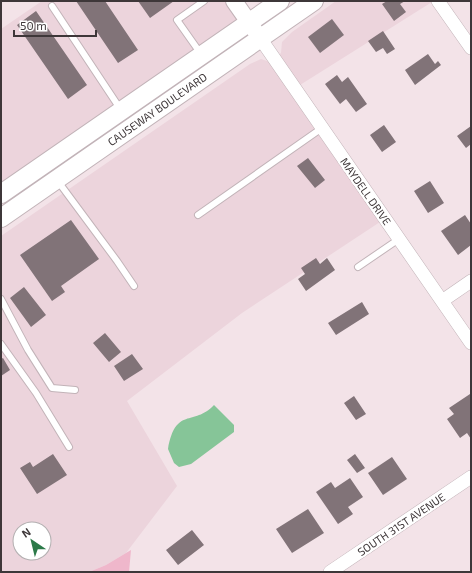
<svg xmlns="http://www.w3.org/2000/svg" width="472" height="573" viewBox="0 0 472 573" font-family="'Exo 2',sans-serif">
<rect width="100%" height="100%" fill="#f3e3e8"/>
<path fill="#ecd4dc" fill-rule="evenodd" d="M42,1H230L251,31L1,201V29Z
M336,1H432V2L300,85L279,55L281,53L282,42L292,32Z
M261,59L270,62L380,222L242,313L127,401L177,486L126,553L106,565L89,572H1V236L250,64ZM20,529H44V553H20Z"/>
<path fill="#efb7cb" d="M131,550L129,572H89L106,565Z"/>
<path fill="#86c598" d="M214,405L234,425V432L191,464L179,467L174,463L168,449C176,406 193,427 214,405Z"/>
<path fill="#817378" d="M76,1H105L138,50L118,63Z
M138,1H174L150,18Z
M387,1H405L400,4L406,12L394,21L382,4Z
M36,11L87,85L68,99L17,25Z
M332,19L344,35L320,53L308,37Z
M383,31L395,49L387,54L383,48L376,52L368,41Z
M428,54L435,64L438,61L441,65L415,85L405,70Z
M337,75L342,82L348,77L367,104L356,112L346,99L340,104L325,84Z
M384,125L396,142L382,152L370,135Z
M471,126V144L466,148L457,136Z
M308,158L325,180L315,188L297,166Z
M430,181L444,203L428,213L414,191Z
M465,215L471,224V245L458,255L441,231Z
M71,220L99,259L61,286L65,292L52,301L20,255Z
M316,258L320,264L327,258L335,270L306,291L298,279L305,274L301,268Z
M24,287L46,315L31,327L10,298Z
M362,302L369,314L336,335L328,323Z
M105,333L121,352L109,362L93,343Z
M132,354L143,369L124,381L114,366Z
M3,358L10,370L1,376V359Z
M470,394L471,439L467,433L460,438L447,419L454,414L449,408Z
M354,396L366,414L356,420L344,403Z
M53,454L67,475L37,494L20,468L30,462L33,467Z
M355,454L365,468L357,473L347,460Z
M392,457L407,479L383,495L368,473Z
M350,478L363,497L348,507L353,514L338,524L316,492L331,482L335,488Z
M308,509L324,533L292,553L276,529Z
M192,530L204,545L178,565L166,550Z"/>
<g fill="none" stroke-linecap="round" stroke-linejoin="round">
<defs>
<path id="service" d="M52,6L121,110
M201,54L177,20L204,1
M57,180L117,261L134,286
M198,215L322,128
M358,267L399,239
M1,299L28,350L52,388L75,390
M1,344L36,393L69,447"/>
<path id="minor" d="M438,1L471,48
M260,38L471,343
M442,301L471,281
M330,572L471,477"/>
<path id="tertiary" d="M234,1L260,38"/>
<path id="secondary" d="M1,194L280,1
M1,218L314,1"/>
</defs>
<use href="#service" stroke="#c2b3b8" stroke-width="8"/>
<use href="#minor" stroke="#c2b3b8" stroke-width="14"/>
<use href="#tertiary" stroke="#c2b3b8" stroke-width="18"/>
<use href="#secondary" stroke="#c2b3b8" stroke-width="20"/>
<use href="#service" stroke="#fff" stroke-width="6"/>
<use href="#minor" stroke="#fff" stroke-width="13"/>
<use href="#tertiary" stroke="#fff" stroke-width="16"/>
<use href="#secondary" stroke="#fff" stroke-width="18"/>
</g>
<g text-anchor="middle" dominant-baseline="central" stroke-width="4" stroke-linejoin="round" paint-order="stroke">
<g font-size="11" fill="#3e3739" stroke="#fff">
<text transform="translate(157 109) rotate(-35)">CAUSEWAY BOULEVARD</text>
<text transform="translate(366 191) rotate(55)">MAYDELL DRIVE</text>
<text transform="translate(401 524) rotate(-34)">SOUTH 31ST AVENUE</text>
</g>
</g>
<rect width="472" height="573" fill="none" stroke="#3e3739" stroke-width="4"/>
<g transform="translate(32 541) rotate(325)"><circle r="19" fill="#ffffff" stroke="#b2afb0"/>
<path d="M0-3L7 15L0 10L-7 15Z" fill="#2c7a49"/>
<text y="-6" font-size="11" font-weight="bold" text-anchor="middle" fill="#3e3739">N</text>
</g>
<path d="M14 30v6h82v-6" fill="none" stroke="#3e3739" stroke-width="2"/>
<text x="20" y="30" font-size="12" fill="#3e3739" stroke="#ffffff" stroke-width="3" paint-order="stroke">50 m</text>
</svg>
